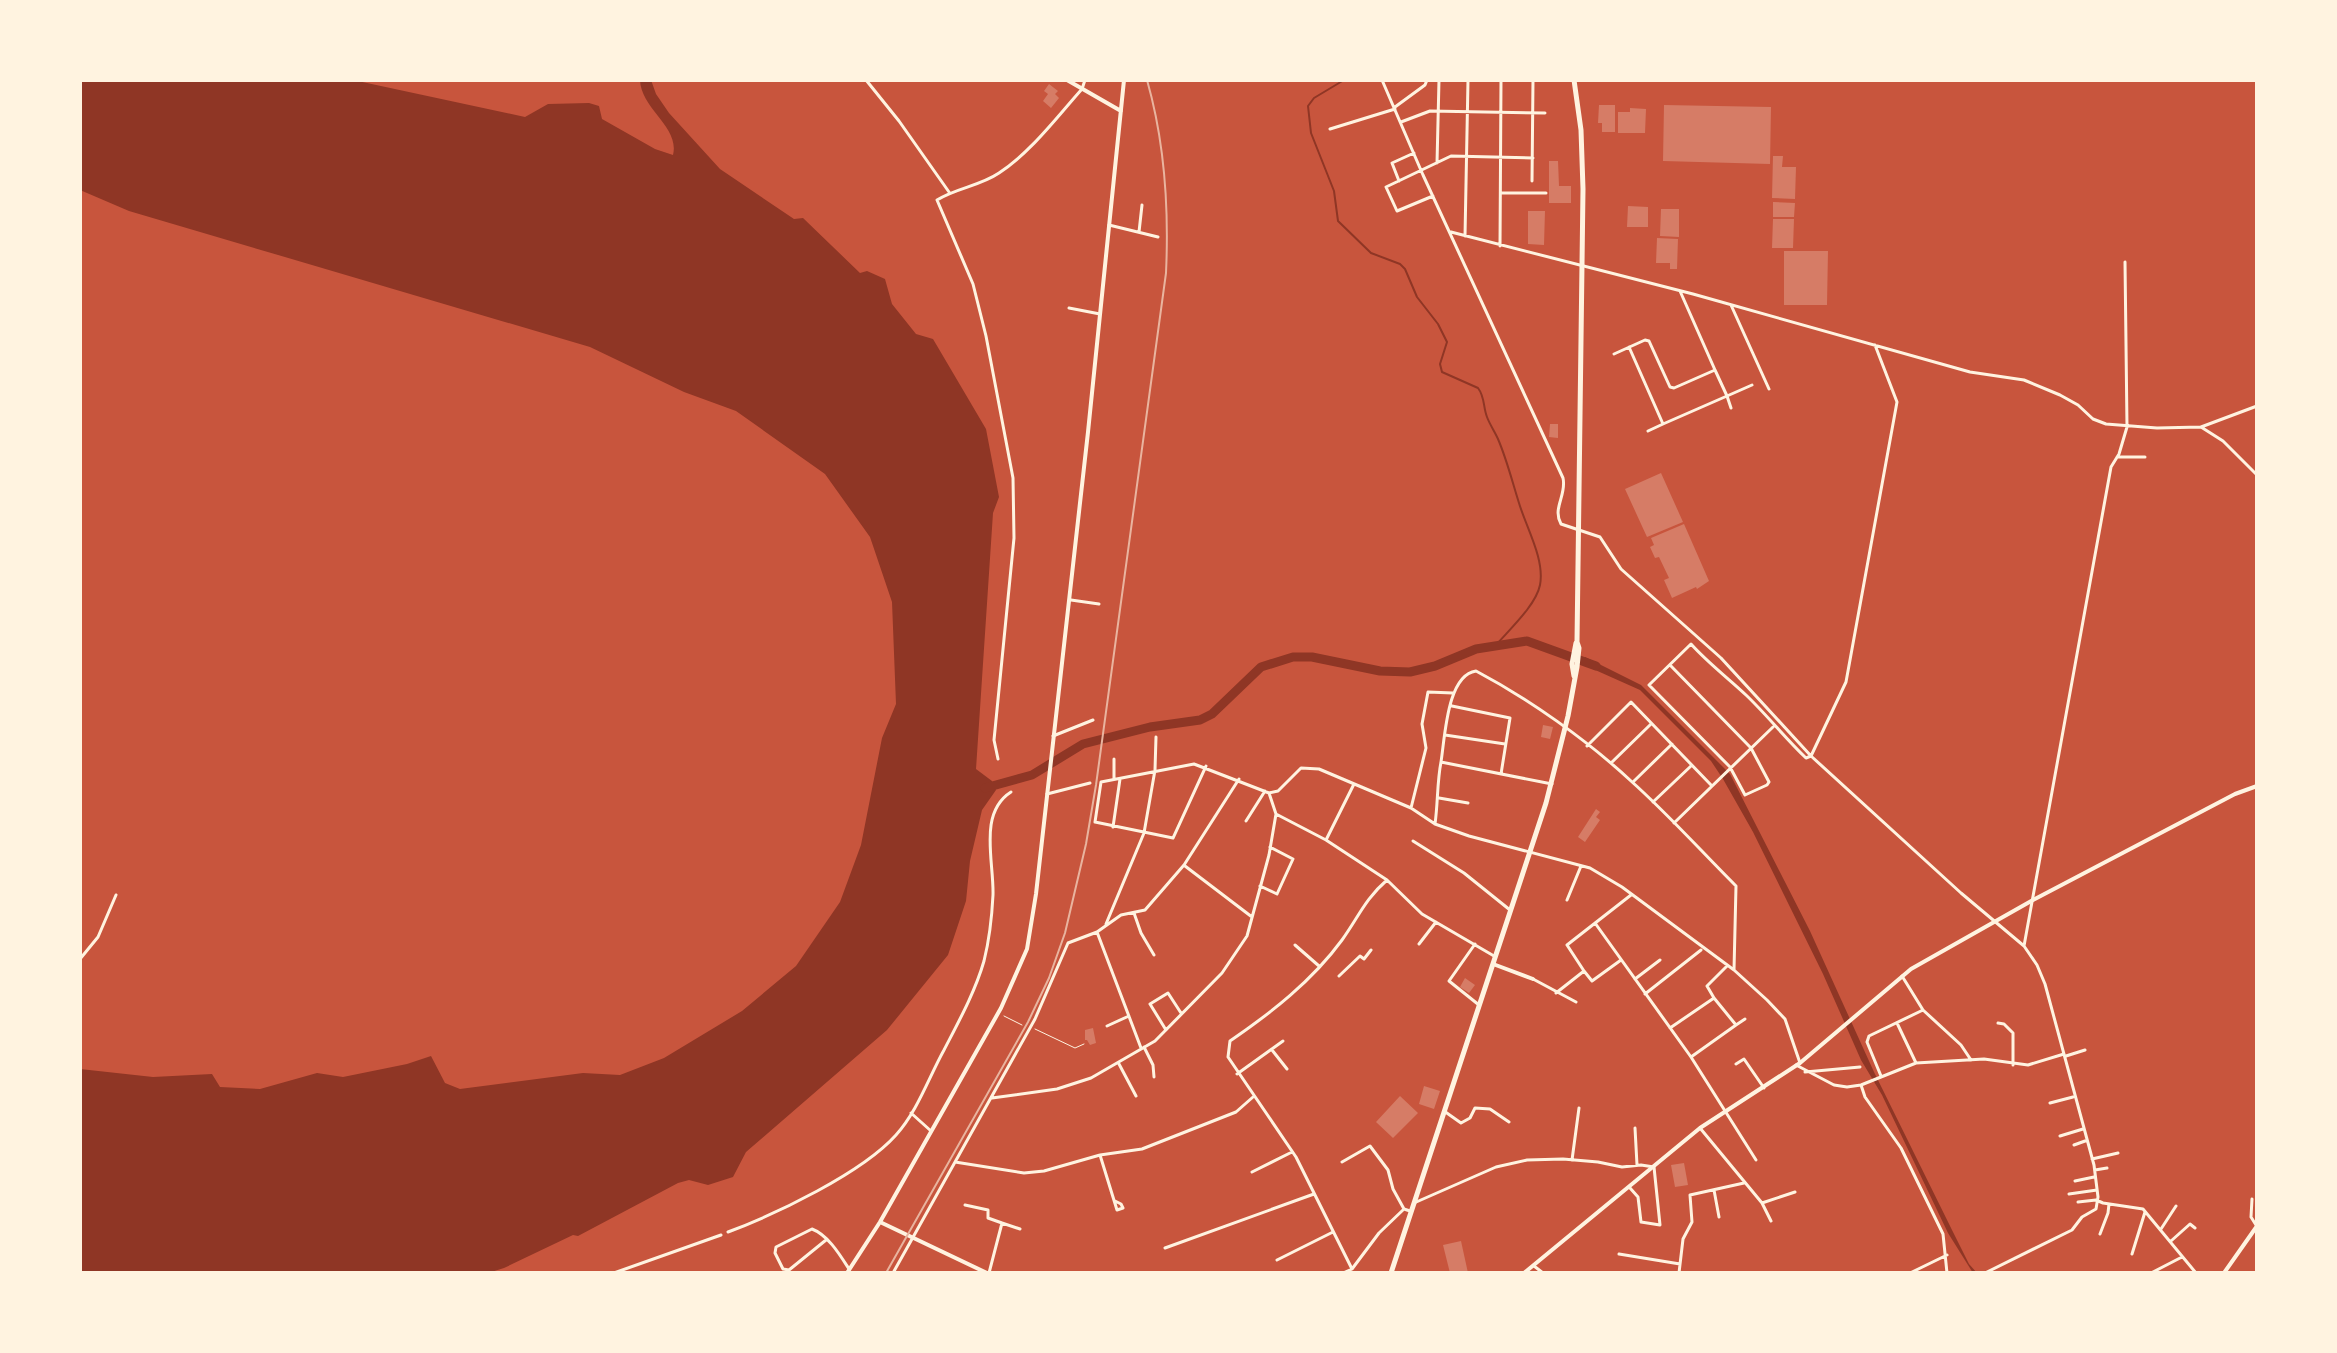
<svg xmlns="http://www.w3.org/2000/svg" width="2337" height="1353" viewBox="0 0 2337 1353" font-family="'Roboto Condensed',sans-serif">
<rect width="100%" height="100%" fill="#c8553d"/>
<path fill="#8f3625" d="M80,80H353L525,117L548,104L589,103L599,106L602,119L655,149L673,155C680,127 641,109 640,80H651L656,94L669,113L720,169L794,219L803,218L860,273L867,271L885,279L892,304L916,334L933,339L986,429L999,497L993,513L976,769L992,781L996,790L982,810L970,861L966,901L948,955L887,1030L746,1152L733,1177L708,1185L689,1180L678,1183L578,1236L573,1235L504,1268L488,1273H80V1069L153,1077L212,1074L220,1087L260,1089L317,1073L343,1077L407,1064L431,1056L445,1083L460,1089L583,1073L620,1075L664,1058L742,1011L796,966L840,902L861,845L882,738L896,704L892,602L870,537L825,474L736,411L684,392L590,347L129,211L80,190Z
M1585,657L1641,685L1730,774L1810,931L1874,1072L1952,1230L1969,1264L1977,1273H1973L1948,1233L1882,1095L1861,1060L1823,974L1753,832L1723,779L1711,761L1640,690L1584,665Z"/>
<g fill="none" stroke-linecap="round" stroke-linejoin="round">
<path stroke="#8f3625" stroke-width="2" d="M1344,80L1314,98L1308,106L1311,133L1334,191L1338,221L1371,253L1400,264L1405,269L1417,297L1438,324L1447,342L1440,364L1442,372L1478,388C1485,397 1483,407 1487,417C1490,425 1495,432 1498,439C1507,460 1512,481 1519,503C1526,527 1545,559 1540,585C1536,605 1510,629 1497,644"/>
<path stroke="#8f3625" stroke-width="9" d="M985,788L1032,775L1083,744L1150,727L1200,720L1212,714L1261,667L1293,657H1312L1380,671L1410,672L1435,666L1476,649L1527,641L1596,666"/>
</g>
<path fill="#d67c66" d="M1049,84L1058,91L1055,94L1059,98L1051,108L1043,101L1048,94L1044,91Z
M1599,105H1615V132H1602V123H1598Z
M1664,105L1771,107L1770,164L1663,161Z
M1630,108L1646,109L1645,133H1618V112H1630Z
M1773,156H1783L1782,167H1796L1795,199L1772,198Z
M1549,161H1558L1559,186H1571V203H1549Z
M1773,202L1795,203L1794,217H1773Z
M1628,206L1648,207V227H1627Z
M1661,209H1679V237L1660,236Z
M1528,211H1545L1544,245L1528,244Z
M1773,219H1794L1793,248H1772Z
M1657,238L1678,239L1677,269H1670V263H1656Z
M1784,251H1828L1827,305H1784Z
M1550,424H1558V438L1549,437Z
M1661,473L1683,522L1647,537L1625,489Z
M1684,524L1709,581L1697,589L1696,587L1672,598L1664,580L1669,578L1659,557L1655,558L1650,547L1654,545L1651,538Z
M1543,725L1553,727L1550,739L1541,737Z
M1596,809L1600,812L1596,817L1600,820L1585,842L1578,837Z
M1465,978L1475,985L1469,993L1460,987Z
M1093,1028L1096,1043L1090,1045L1087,1040H1085V1030Z
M1424,1086L1440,1091L1434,1109L1419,1104Z
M1400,1096L1418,1113L1393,1138L1376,1122Z
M1684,1163L1688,1185L1675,1187L1671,1165Z
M1461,1241L1468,1273H1450L1443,1245Z"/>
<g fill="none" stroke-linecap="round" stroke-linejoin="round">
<path stroke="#fff3e0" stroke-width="1" d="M1004,1016L1022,1025
M1035,1029L1075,1048L1084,1044"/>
<path stroke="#fff3e0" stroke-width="3" d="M866,80L899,121L949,192
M1382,80L1423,175L1563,478C1567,495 1552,508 1561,524L1600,537L1621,569L1721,658L1811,756L1961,893L2024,946L2037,965L2045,984L2094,1165L2098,1197L2096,1209L2082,1217L2072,1230L1985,1273
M1395,107L1425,85L1427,80
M1401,122L1430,111L1545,113
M1330,129L1395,109
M1437,163L1439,80
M1399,181L1392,163L1414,153
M1532,181L1533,80
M1502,193H1546
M1433,196L1397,211L1386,187L1451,156L1533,158
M1109,225L1158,237
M1139,232L1142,205
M1451,232L1693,294L1970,372L2024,380L2060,395L2078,405L2093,419L2106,424L2157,428L2201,427L2223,441L2257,475
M1465,236L1468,80
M1500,246L1501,80
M1680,291L1715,370
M1731,305L1769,389
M1069,308L1100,314
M1614,354L1645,340L1649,341L1670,387L1674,388L1715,370L1727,396L1663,424L1629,347
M1731,408L1727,396L1752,385
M2201,427L2257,406
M1648,431L1663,424
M2117,457H2145
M1071,600L1099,604
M1670,665L1751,748L1769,782L1767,785L1745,795L1730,767L1649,685L1691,644C1708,663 1728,678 1746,695C1767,715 1785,738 1806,758L1811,756
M1452,706L1510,718L1501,774
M1445,735L1505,744
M1053,736L1093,720
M1587,746L1631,702L1712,786
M1811,756L1846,682L1897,402L1875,345
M998,759L994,740L1014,538L1013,478L986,336L973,284L937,200C956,188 980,186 999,173C1031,152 1057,117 1082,89L1085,80
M1611,763L1651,724
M1206,766L1173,838L1095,822L1101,782L1194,764L1269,793L1278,791L1301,768L1319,769L1411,808L1435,824L1469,836L1590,868L1622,887L1734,970L1767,1000L1785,1019L1800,1063
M1114,779V759
M1633,782L1672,744
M1354,784L1326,840L1387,880L1422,914L1494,956
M1552,784L1441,762C1445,737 1447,675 1476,671C1529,699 1587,740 1631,781C1668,814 1701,851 1736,886L1734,970
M1047,794L1090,783
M1439,798L1468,803
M1653,802L1691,766
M1411,808L1426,748L1422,724L1428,692L1453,693
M1276,814L1326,840
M1246,821L1265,791
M1674,823L1773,727
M1435,824C1438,803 1437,782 1441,762
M1113,827L1120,779
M1413,841L1464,873L1510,910
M1185,866L1252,917
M1260,886L1277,894L1293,859L1270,847
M1567,900L1581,866
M1134,913L1141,933L1154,955
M1595,923L1691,1057L1756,1160
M1106,924L1144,833L1155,770L1156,737
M1097,932L1141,1048
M1419,944L1436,922
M1475,944L1449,981L1479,1005
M1295,945L1319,966
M2024,946L2109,478L2111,467L2119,454L2127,427L2125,262
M80,959L98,937L116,895
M1584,971L1592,981L1621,960
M1339,976L1360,956L1364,959L1371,950
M1902,976L1923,1010
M1533,979L1576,1002
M1635,979L1660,960
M1556,993L1584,971L1567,945L1631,895
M1645,994L1701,950
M1714,998L1736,1025L1745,1019
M1897,1023L1916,1063
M1998,1023L2004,1024L2013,1033V1065
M1107,1026L1129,1016
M1670,1028L1714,998L1707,986L1727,966
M1166,1030L1150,1004L1168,993L1181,1013
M1144,1047L1153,1065L1154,1077
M1272,1050L1287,1069
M2066,1056L2085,1050
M1691,1057L1736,1025
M1119,1064L1136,1096
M1736,1064L1744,1059L1764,1088
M1796,1065L1834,1085L1847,1087L1861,1085L1916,1063L1984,1059L2028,1065L2064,1054
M1805,1072L1860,1067
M1237,1074L1283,1041
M1881,1076L1867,1042L1869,1036L1923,1010L1961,1045L1971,1060
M1861,1085L1865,1097L1901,1148L1943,1234L1947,1273
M992,1098L1057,1089L1091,1078L1155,1041L1222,973L1247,936L1269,855L1276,814L1269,793
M2050,1103L2073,1097
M1444,1111L1461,1123L1470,1118L1475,1108L1490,1109L1509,1122
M911,1113L931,1131
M1635,1128L1637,1165
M1700,1128L1762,1203L1771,1221
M2060,1136L2083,1129
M2074,1145L2085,1141
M1100,1155L1117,1210L1123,1208L1121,1204L1115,1201
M2092,1159L2118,1153
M1572,1160L1579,1108
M955,1162L1024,1173L1044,1171L1100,1155L1142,1149L1236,1112L1253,1097
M1342,1162L1370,1146L1388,1170L1393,1189L1404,1209
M2095,1170L2107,1168
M1252,1172L1292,1152
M2075,1181L2094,1177
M1714,1190L1719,1217
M2069,1194L2097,1190
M2252,1199L2251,1217L2256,1225
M2078,1202L2096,1200L2103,1203L2143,1209L2196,1273
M1414,1203L1496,1167L1527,1160L1563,1159L1598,1162L1622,1167L1641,1165L1654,1167L1660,1225L1641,1222L1638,1197L1630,1188
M1762,1203L1795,1192
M965,1205L988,1210V1218L1002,1223
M2161,1229L2176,1206
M728,1232C776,1214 862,1173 896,1135C917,1112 929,1077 944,1050C959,1021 975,992 984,961C989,941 992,915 993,895C994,861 978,813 1011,792
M2100,1234L2108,1213L2109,1204
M826,1240L789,1270L783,1269L775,1253L776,1247L812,1229C828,1235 840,1255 849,1269
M2171,1241L2190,1224L2195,1228
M1165,1248L1314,1194
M1619,1254L1680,1264
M2132,1254L2145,1212
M1277,1260L1333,1232
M1534,1266L1543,1273
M1352,1269L1296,1157L1228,1057L1230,1041C1271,1013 1312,981 1342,940C1358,918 1365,899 1387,880
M614,1273L721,1235
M893,1273L1035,1019L1068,943L1097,932L1121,915L1145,910L1184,865L1239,779
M989,1273L1002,1223L1020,1229
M1343,1273L1352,1269L1379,1233L1404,1209L1410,1211
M1679,1273L1683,1239L1692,1222L1690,1195L1744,1183
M1910,1273L1947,1255
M2151,1273L2182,1257"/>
<path stroke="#fff3e0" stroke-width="4" d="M1067,80L1121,111
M1493,964L1533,979
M880,1222L987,1273
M847,1273L880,1222L1001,1008L1027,949L1036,894L1088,432L1124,80
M1524,1273L1700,1128L1800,1063L1911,969L2033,900L2235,794L2257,786
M2224,1273L2257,1226"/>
<path stroke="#fff3e0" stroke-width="5" d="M1574,676L1572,664L1576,643
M1391,1273L1546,803L1568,716L1577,667L1579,648L1577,642L1583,189L1581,130L1574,80"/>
<path stroke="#e9b49f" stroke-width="2" d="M886,1273L1028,1022L1049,978L1065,933L1086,844L1096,785L1166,273C1169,208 1165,143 1147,80"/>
</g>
<rect width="2337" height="1353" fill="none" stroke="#fff3e0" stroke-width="164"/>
</svg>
